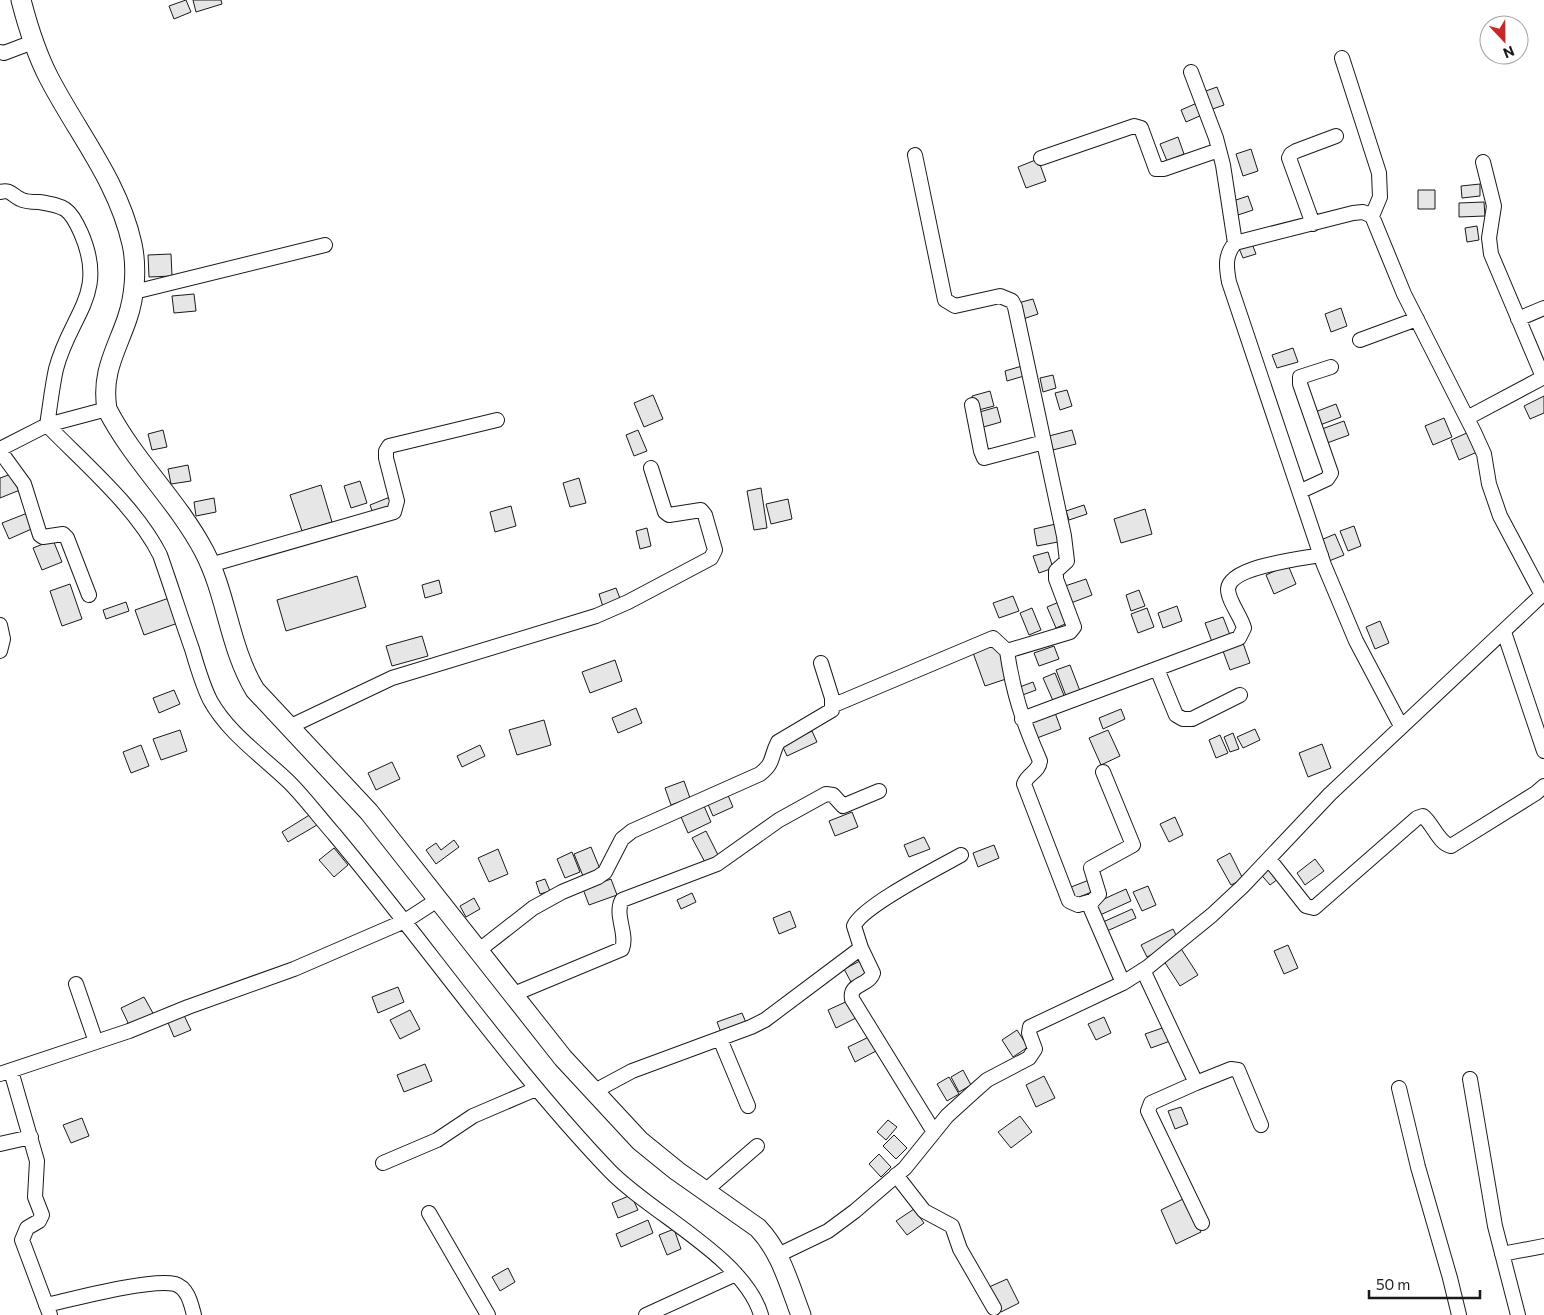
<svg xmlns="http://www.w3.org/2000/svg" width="1544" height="1315" viewBox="0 0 1544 1315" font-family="Commissioner,sans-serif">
<rect width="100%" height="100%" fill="#fff"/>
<path fill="#e6e6e6" stroke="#1a1a1a" d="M186,0L191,12L174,19L169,6Z
M193,0H221L222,4L196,12Z
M1217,87L1224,105L1210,110L1203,92Z
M1197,103L1202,115L1186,122L1181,110Z
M1178,137L1184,154L1167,161L1160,144Z
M1251,149L1258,171L1243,176L1236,154Z
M1038,159L1046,181L1026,188L1018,167Z
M1480,184V196L1462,198L1461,186Z
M1418,190H1435V209H1418Z
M1248,196L1253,210L1238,215L1233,201Z
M1484,202L1485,216L1459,217V203Z
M1477,226L1479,240L1467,242L1465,228Z
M1251,241L1256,254L1243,258L1238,246Z
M171,254L172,276L149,277L148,255Z
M194,294L196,311L174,313L172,296Z
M1033,299L1038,314L1023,319L1018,303Z
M1341,308L1347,326L1331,332L1325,314Z
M1293,348L1298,362L1277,368L1272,355Z
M1022,366L1024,376L1007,381L1005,371Z
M1053,375L1056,388L1043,392L1040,378Z
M1067,390L1072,406L1060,410L1055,393Z
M990,391L994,406L975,411L972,396Z
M653,395L663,419L644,427L634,403Z
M1544,396V413L1530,419L1524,406Z
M1336,404L1341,417L1320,425L1315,412Z
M997,407L1001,422L980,428L976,413Z
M1444,418L1452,437L1433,445L1425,426Z
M1344,421L1349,435L1327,443L1322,429Z
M163,430L167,447L152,450L148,434Z
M638,430L647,451L634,456L626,435Z
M1072,430L1076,444L1053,450L1049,436Z
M1469,432L1477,452L1459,460L1451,440Z
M188,465L191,481L171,484L168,469Z
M14,473L20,490L0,498V478Z
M579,478L586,503L570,507L563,483Z
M360,481L367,503L351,508L344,486Z
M321,485L332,522L302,531L290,495Z
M761,488L767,528L754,530L747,491Z
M390,497L394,508L374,516L370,505Z
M214,498L216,512L196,516L194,502Z
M788,499L792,519L771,524L766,504Z
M1084,505L1087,514L1069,520L1066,511Z
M511,506L516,526L495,532L490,512Z
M1145,509L1152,534L1121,543L1114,519Z
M30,512L36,527L9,539L2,523Z
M1060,523L1063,541L1037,546L1034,529Z
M1354,526L1361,546L1348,551L1340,531Z
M647,528L651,546L640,549L636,531Z
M1335,534L1344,555L1329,561L1321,540Z
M53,540L62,562L42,570L33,548Z
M1048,552L1053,568L1039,573L1033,556Z
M1288,565L1296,584L1274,594L1266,575Z
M357,576L366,607L286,631L277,600Z
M1086,579L1092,595L1071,603L1065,586Z
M439,580L442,593L425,598L422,585Z
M70,584L82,619L62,626L50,591Z
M616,588L621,601L603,607L599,594Z
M1139,590L1145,606L1131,611L1126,595Z
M1013,596L1019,611L999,618L993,603Z
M169,598L178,623L144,635L135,610Z
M1064,600L1072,621L1056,628L1047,607Z
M126,602L129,611L106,619L103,610Z
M1177,606L1182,621L1163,628L1158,613Z
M1032,608L1041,630L1029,635L1020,613Z
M1147,608L1154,627L1138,633L1131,614Z
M1223,617L1230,635L1212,642L1205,623Z
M1380,621L1389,643L1375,649L1366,627Z
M422,636L428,656L392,666L386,646Z
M996,641L1009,678L985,686L972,650Z
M1243,643L1250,663L1230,670L1223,651Z
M1054,646L1059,659L1039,666L1034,653Z
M615,660L622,681L590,693L582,672Z
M1070,665L1080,691L1066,696L1056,670Z
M1055,673L1065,698L1054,703L1043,678Z
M1033,682L1036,690L1020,696L1017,688Z
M174,690L180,704L159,713L153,698Z
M636,708L642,723L618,733L612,718Z
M1121,709L1125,719L1103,729L1099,718Z
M1054,710L1061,729L1037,738L1030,719Z
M544,720L551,745L517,755L509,730Z
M1255,729L1260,740L1243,748L1237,737Z
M180,730L187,751L161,760L153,739Z
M1108,730L1120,756L1101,765L1089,738Z
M812,731L817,742L787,756L782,745Z
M1233,733L1239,749L1230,752L1224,737Z
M1220,735L1228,753L1216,758L1209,740Z
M1322,744L1331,768L1308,777L1299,753Z
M141,745L149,766L131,773L123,752Z
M480,745L485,756L462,767L457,756Z
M392,762L400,779L376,790L368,773Z
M684,781L690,798L671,805L665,788Z
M727,793L733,807L713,816L707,802Z
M704,806L711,822L688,833L681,817Z
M852,812L858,827L835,836L829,821Z
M311,814L317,825L288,842L282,832Z
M1175,817L1183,835L1169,842L1160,824Z
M706,831L720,859L707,866L692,838Z
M924,837L930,849L909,857L904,845Z
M454,840L459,847L436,864L426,850L436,843L441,850Z
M994,845L999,858L978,867L973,853Z
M591,847L600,869L583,876L574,854Z
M334,848L348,865L334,877L319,860Z
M498,849L508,874L489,882L478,858Z
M572,852L580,872L565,878L557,859Z
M1230,853L1243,879L1231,885L1217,860Z
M1315,859L1324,871L1305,885L1297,873Z
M1270,862L1282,876L1270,885L1258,871Z
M545,879L550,891L540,894L536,882Z
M611,879L617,895L589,905L583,889Z
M1089,880L1094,891L1070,901L1066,889Z
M1148,886L1156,905L1142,911L1133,892Z
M1126,889L1131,901L1100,915L1095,903Z
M692,893L696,902L681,909L677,900Z
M474,898L480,909L466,917L460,906Z
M1132,909L1136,918L1107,931L1103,922Z
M790,911L796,927L779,934L773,918Z
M1173,929L1179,941L1147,957L1141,945Z
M1288,945L1298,968L1284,974L1274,951Z
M1180,947L1198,975L1180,986L1162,958Z
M860,961L867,975L851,982L844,969Z
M398,987L404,1002L378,1013L372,997Z
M144,997L154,1015L130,1027L121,1008Z
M850,1000L858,1017L836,1028L828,1010Z
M410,1010L420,1029L400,1039L390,1020Z
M182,1011L191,1030L174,1037L166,1018Z
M742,1013L747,1025L722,1035L717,1022Z
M1104,1017L1111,1033L1096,1040L1088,1024Z
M1168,1026L1173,1040L1151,1048L1145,1034Z
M1017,1030L1028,1047L1013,1057L1002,1040Z
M871,1036L878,1050L855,1062L848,1047Z
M425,1064L432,1081L404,1092L397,1075Z
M963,1070L971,1085L959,1092L951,1077Z
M1044,1076L1055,1098L1036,1107L1026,1085Z
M949,1077L959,1094L947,1101L937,1084Z
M1181,1107L1188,1124L1175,1129L1168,1111Z
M1020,1116L1032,1132L1011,1148L998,1132Z
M82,1118L89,1136L71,1143L63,1125Z
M888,1120L897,1127L886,1140L877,1132Z
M894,1135L907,1148L896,1159L883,1146Z
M879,1154L891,1167L881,1177L869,1164Z
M631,1195L638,1210L618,1218L612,1203Z
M1185,1198L1201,1232L1176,1244L1161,1210Z
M914,1209L924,1223L907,1235L896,1221Z
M648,1220L653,1233L621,1247L616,1234Z
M674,1229L681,1249L667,1255L659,1235Z
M508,1268L515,1282L500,1291L492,1277Z
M1007,1279L1019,1303L1001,1312L989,1287Z"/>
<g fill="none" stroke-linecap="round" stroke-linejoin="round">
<defs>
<path id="street" d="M0,52L4,53L33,42
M1342,58L1379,173L1380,197L1372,216
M1191,72L1216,138L1223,165L1235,243L1353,213L1363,212L1372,216L1404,294L1474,432L1484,454L1489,484L1500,516L1542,595
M915,155L945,300L955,306L1000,296L1012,301L1015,307L1064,536L1067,561L1056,571V579L1074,627L1070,632L1007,651C1013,693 1023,722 1040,761C1039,772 1027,774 1024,784L1069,901L1078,905L1092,901
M1041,158L1134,126L1141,128L1156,169H1164L1219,150
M1483,162L1494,206L1489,238L1491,254L1543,377
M0,192C10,189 12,195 20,199C25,202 33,202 39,202C65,206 70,208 81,233C108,295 70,314 56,369C52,387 50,407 47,425C85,464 136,507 160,555C171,586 181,618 192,649C197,666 202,684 210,700C228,733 262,756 289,782C305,798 319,817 334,834C427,945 509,1065 609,1170C650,1213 744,1257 761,1315
M1313,224L1289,158L1291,154L1296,151L1336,136
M1235,243C1225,255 1226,266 1229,282L1324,565L1356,641L1401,726
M134,292L325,245
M1518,319L1544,308
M1360,340L1417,319
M972,405L981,451L984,458L1044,442
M1467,418L1544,377
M0,449L47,425L107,409
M0,451L24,484L40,535L43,537L63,534L67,538L89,595
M1301,491L1327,479L1331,473L1300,384V377L1331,367
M210,565L394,512L397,501L386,458V451L389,446L497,420
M0,625L3,639L0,651
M1504,632L1544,751
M1157,669L1176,715L1183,719H1192L1240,695
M834,705L993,638L1007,651
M1022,719L1239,638L1244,628C1241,616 1228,601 1228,589C1230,566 1301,559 1321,555
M291,726L392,678L596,616L628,602L711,558L715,550L705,515L701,510L669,515L665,512L651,468
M1103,772L1133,845L1091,868L1099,894L1090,904L1091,909L1123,983
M1269,859L1306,906L1314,908L1417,818L1423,816C1433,824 1439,844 1451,846L1536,793L1544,786
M861,948L873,973C869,986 849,983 852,999L934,1132
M478,951L533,908L562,892L598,877L605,872L622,839L632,831L760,774C775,762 770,757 778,742L832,710V698L821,663
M1143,970L1196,1083L1151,1103L1148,1111L1202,1223
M76,984L96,1042
M514,994L622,949C628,934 614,915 622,900L717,864L779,820L826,794L833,795L843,806L879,791
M720,1039L748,1106
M11,1071L37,1161L35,1197L42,1215L39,1221L27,1228L22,1240L50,1315
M0,1074L129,1031L188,1007L294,969L405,921L439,899
M1470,1079L1495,1226L1518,1315
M1196,1083L1231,1069L1238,1070L1261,1125
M1399,1088L1418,1167L1450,1278L1459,1315
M593,1092L632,1071L751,1027L765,1020L861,948L854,926C862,906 940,867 961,855
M0,1144L31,1137
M383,1163L437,1140L473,1116L536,1089
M896,1175L924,1211L952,1226L960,1249L994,1308
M705,1191L757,1146
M429,1213L488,1315
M1502,1254L1544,1246
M778,1255L828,1231L855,1211L905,1168L947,1116L969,1096L987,1080L1029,1058L1035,1049L1029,1033L1030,1027L1123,983L1148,967L1212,915L1242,887L1330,794L1544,593
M46,1305C73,1299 151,1278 175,1284C188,1288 191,1304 194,1315
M646,1315L736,1274"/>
<path id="secondary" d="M21,0C28,27 36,53 49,78C78,134 118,181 132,244C137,267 135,296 127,319C116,351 101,373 107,409C133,460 177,500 204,551C227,595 229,647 255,690L369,812L563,1058L640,1141L677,1171L758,1228C781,1252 789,1284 801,1315"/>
</defs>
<use href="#street" stroke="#1a1a1a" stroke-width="16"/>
<use href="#secondary" stroke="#1a1a1a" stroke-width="21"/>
<use href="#street" stroke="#fff" stroke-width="14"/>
<use href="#secondary" stroke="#fff" stroke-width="19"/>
</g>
<g transform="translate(1504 40) rotate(158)"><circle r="24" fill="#ffffff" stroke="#a3a3a3"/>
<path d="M0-4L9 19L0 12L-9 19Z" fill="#c62828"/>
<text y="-8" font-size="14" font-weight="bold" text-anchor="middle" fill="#1a1a1a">N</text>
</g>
<path d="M1369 1290v8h111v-8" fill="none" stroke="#1a1a1a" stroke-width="2.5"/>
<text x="1376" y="1290" font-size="15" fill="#1a1a1a" stroke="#ffffff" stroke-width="4" paint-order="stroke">50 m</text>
</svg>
